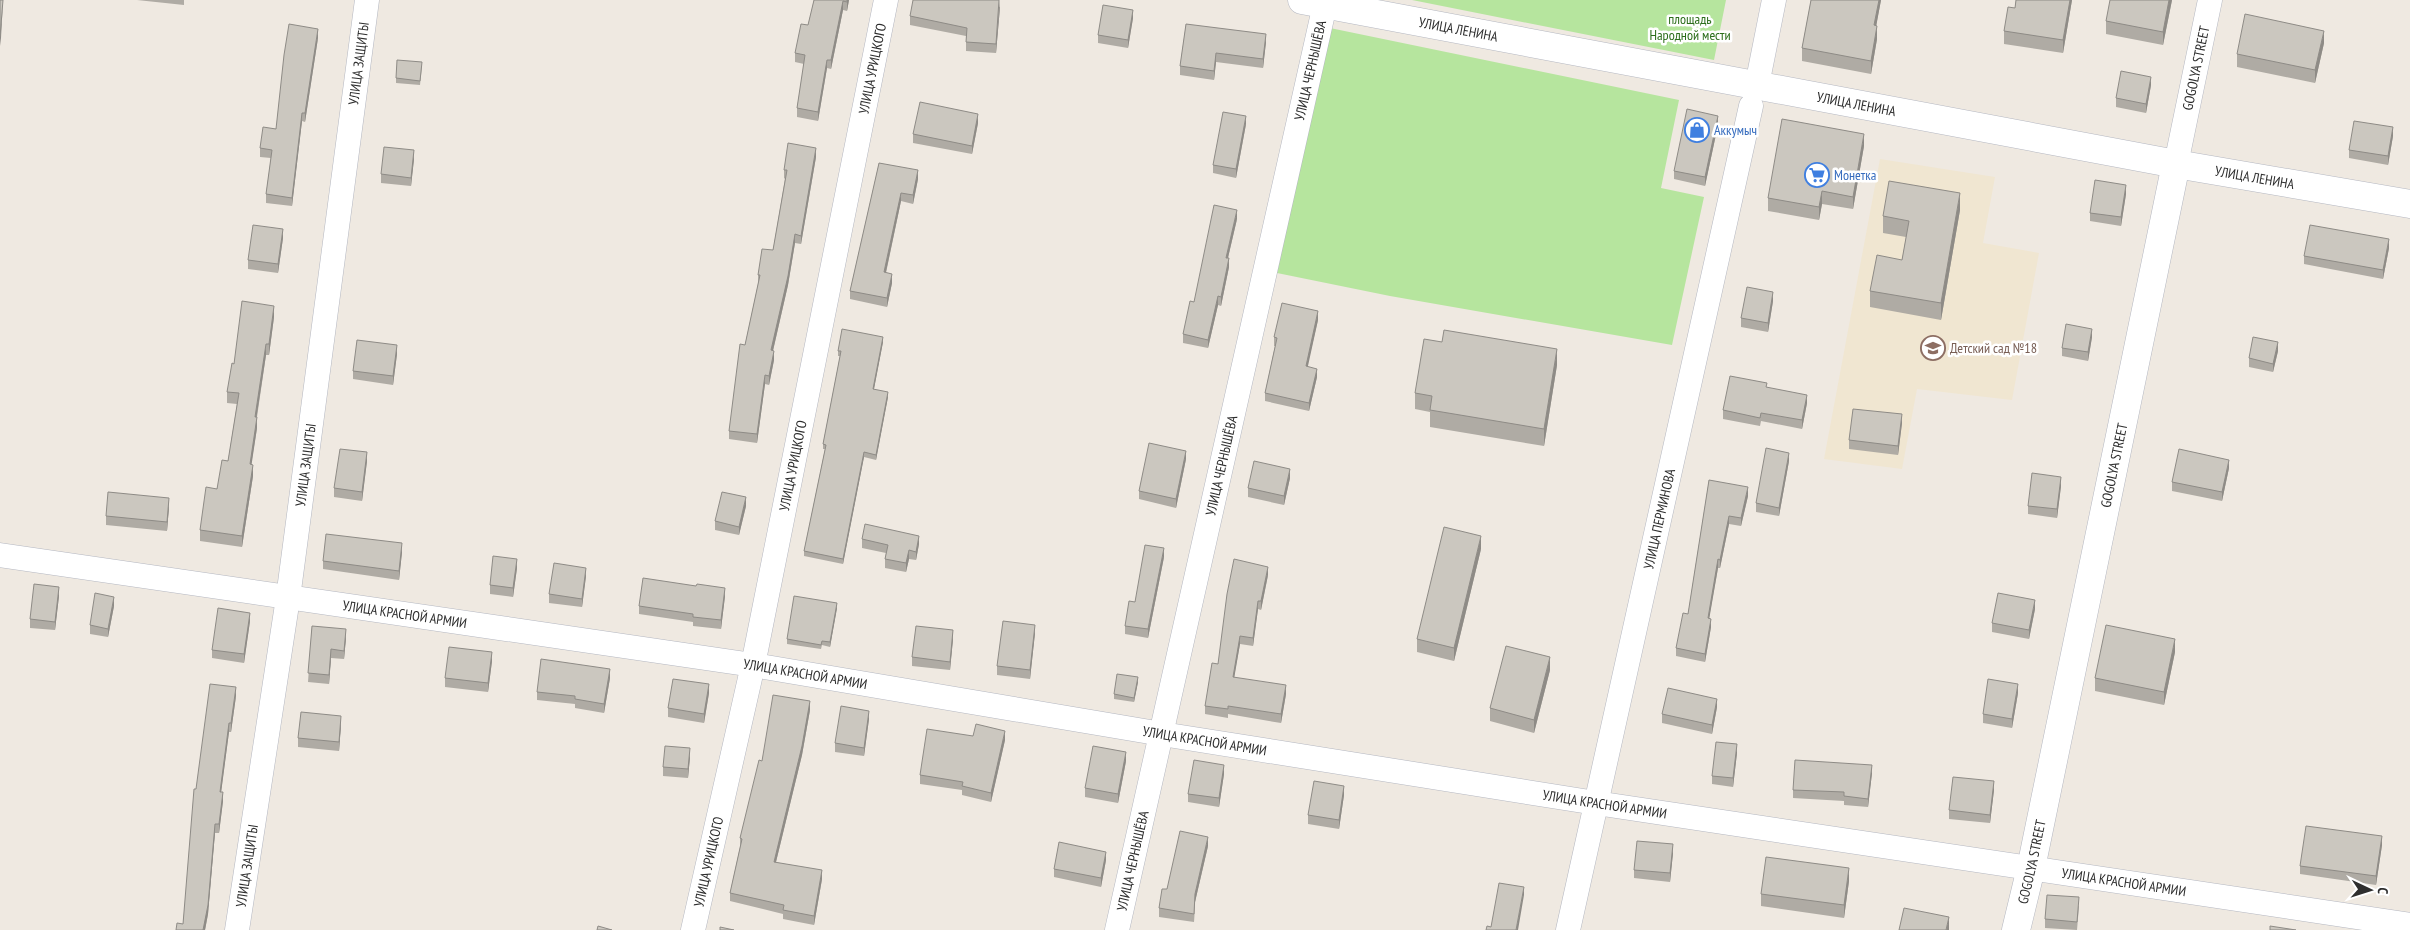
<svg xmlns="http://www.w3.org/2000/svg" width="2410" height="930" viewBox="0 0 2410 930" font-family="'PT Sans Narrow',sans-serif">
<rect width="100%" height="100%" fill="#efe9e1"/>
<path fill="#f0e6d1" d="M1880,159L1995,177L1983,243L2039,253L2012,400L1917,389L1902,469L1824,459Z"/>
<path fill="#b6e59e" d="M1412,0H1726L1714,60Z
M1330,28L1679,100L1661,188L1704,197L1672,345L1390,296L1277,273Z"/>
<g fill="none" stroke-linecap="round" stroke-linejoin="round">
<defs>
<g id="street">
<path d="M1757,85L1774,0"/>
<path id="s1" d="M2176,164L2210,0"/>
<path id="s2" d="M0,555L753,665L1162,734L1596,803L2410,925"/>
<path id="s3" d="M237,930L288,598L367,0"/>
<path id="s4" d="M693,930L753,665L886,0"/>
<path id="s5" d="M1117,930L1326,0"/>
<path id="s6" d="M1568,930L1751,106"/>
</g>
<g id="secondary">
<path id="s7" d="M1302,0L2176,164L2410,204"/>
<path id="s8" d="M2016,930L2031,868L2176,164"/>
</g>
</defs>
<use href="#street" stroke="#b4b7c1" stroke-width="25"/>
<use href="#secondary" stroke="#b4b7c1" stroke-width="29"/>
<use href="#street" stroke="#fff" stroke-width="24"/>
<use href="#secondary" stroke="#fff" stroke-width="28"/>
</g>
<path fill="#afaba4" d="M137,0H184V5Z
M814,0H849L847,11L843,10L831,69L827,68L818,121L797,117V108L804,64L795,62V53L808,25Z
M1811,0H1881L1876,26L1877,39L1871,74L1802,61V48Z
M2016,0H2072L2063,53L2004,44V31L2015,8Z
M2172,0L2163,45L2106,34V21Z
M1000,7L996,53L966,51V36L910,25V16Z
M1133,18L1128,48L1098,43V35Z
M1186,24L1266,42L1263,68L1216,62L1214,80L1180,75V66Z
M318,38L305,122L302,121L292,206L266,203V194L271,158L260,157V148L276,129Z
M2324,43L2315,83L2237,67V54Z
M422,66L420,85L396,83V78Z
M2151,85L2146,113L2116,107V98Z
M978,123L972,154L913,143V134Z
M1246,124L1236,178L1213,173V165Z
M1718,125L1705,186L1674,179V171Z
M2393,136L2388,165L2349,158V150Z
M1864,146L1853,209L1822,204L1819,220L1768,211V198Z
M816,157L801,244L795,243L788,285L773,351L774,360L769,385L765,384L757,443L729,439V431L745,345L758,284V275L773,250L785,179L784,178V170Z
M414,159L411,186L381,183V174Z
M879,163L918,179L913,204L901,201L886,273L892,283L887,307L850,299V291Z
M2126,194L2121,226L2090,221V213Z
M1960,210L1941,320L1870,307V291L1902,260L1906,237L1883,233V216Z
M1237,219L1228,258L1229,267L1221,306L1218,305L1208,348L1183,343V334L1194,302Z
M283,238L278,273L248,269V260Z
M2389,248L2383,279L2304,264V256Z
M1773,301L1768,332L1741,327V318Z
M274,317L269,355H266L257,417V428L251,465L253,476L242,547L200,541V530L228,461L237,404L227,403V392L234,364Z
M1318,320L1307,367L1317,377L1309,411L1265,401V393L1275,346H1274V337Z
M2092,337L2088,361L2062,356V348Z
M883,342L874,389L888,397L876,460L864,457L843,564L804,556V551L825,449H823V444L840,356H838V351Z
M2278,351L2273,372L2249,367V358Z
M397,354L393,385L353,379V371Z
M1557,365L1544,446L1430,427V412L1415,409V393Z
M1767,387L1807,403L1802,429L1761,421L1760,426L1723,419V410Z
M1902,423L1898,455L1849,449V440Z
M1186,459L1176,508L1139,499V491Z
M367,461L362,501L334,497V488Z
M1789,461L1779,516L1756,512V503Z
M2229,468L2222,501L2172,491V482Z
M1290,478L1284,505L1248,497V488Z
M1709,480L1748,496L1741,526L1729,524L1720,568H1718L1709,618L1711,627L1705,662L1676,656V648L1688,614Z
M2061,486L2057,518L2028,514V506Z
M746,506L739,535L715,530V521Z
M169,507L167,531L106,525V516Z
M862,539L919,544L916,560L909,559L906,572L885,568V559L886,553L862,548Z
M1481,549L1454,661L1417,652V639Z
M402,552L399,580L323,569V561Z
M1164,557L1148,638L1125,634V626L1135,602Z
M517,568L513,597L490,594V585Z
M1268,575L1261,610L1258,609L1253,646L1240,644L1234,677L1286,694L1281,723L1228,714V718L1205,714V706L1218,664Z
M586,576L582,607L549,603V594Z
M59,596L55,630L30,628V619Z
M725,596L721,629L693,626V622L639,614V606Z
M114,606L108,637L90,634V625Z
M837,608L830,647L822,645L821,649L787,644V639Z
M2035,609L2029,639L1992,632V623Z
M250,621L244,663L212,658V650Z
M312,626L346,638L344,659L331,658L329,684L308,682Z
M1035,633L1030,679L997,675V666Z
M953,639L950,670L912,666V657Z
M2175,652L2164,705L2095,691V678Z
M492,661L488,692L445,687V678Z
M1550,670L1534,733L1490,721V708Z
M610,678L604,713L575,708V704L537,700V692Z
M1138,682L1134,702L1114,699V694Z
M709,693L704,723L668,717V708Z
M2018,693L2012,728L1983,723V714Z
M236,696L231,732H229L221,792L223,801L219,833H215L208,914L205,930H176L183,924L196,789Z
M1717,707L1712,734L1662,723V714Z
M810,710L802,755L776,862L822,879L814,925L783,919V914L730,901V893L740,847V838L762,761Z
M869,719L864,756L835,752V743Z
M341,725L339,751L298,747V738Z
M973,736L1005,740L991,802L962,795V790L920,784V775Z
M1737,753L1733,787L1712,784V776Z
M690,757L688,778L663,776V767Z
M1126,761L1118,803L1085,797V788Z
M1872,773L1868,807L1844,805V801L1793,798V790Z
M1224,774L1219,807L1188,802V794Z
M1994,790L1990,823L1949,819V810Z
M1344,795L1339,829L1308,824V815Z
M2382,845L2376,885L2300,874V866Z
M1208,846L1195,902L1194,922L1159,917V908L1167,889Z
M1673,853L1670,882L1634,878V870Z
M1106,860L1101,887L1054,877V869Z
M1849,881L1844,918L1761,906V894Z
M2079,906L2077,930L2045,928V919Z"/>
<path fill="#8e8b86" d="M3,0L1,38L0,46V37Z
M847,0H849L847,11Z
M1000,0V7L996,53V44Z
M1879,0H1881L1874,38V25Z
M2070,0H2072L2063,53V40Z
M2169,0H2172L2163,45V32Z
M843,1V10L831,69V60Z
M1133,10V18L1128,48V40Z
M1877,26V39L1871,74V61Z
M318,29V38L305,122V113Z
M2324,31V43L2315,83V70Z
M1266,34V42L1263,68V59Z
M1216,53V62L1214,80V71Z
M827,60V68L818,121V112Z
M2151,77V85L2146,113V104Z
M302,113V121L292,206V198Z
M978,114V123L972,154V146Z
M1246,116V124L1236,178V169Z
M1718,116V125L1705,186V177Z
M2393,127V136L2388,165V156Z
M1864,134V146L1853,209V197Z
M816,148V157L801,244V236Z
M414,150V159L411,186V178Z
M918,170V179L913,204V195Z
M2126,185V194L2121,226V217Z
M1822,191V204L1819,220V207Z
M901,193V201L884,281V272Z
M1960,193V210L1941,320V303Z
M1237,210V219L1226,266V258Z
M283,229V238L278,273V264Z
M795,234V243L788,285L771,359V350Z
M2389,239V248L2383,279V270Z
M1229,258V267L1221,306V297Z
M892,274V283L887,307V298Z
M1773,292V301L1768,332V323Z
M1218,296V305L1208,348V340Z
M274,306V317L269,355V344Z
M1318,311V320L1306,375V366Z
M2092,329V337L2088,361V352Z
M883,337V342L873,394V389Z
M2278,342V351L2273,372V364Z
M266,344V355L255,427V417Z
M397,345V354L393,385V376Z
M1557,349V365L1544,446V429Z
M774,351V360L769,385V376Z
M1317,369V377L1309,411V403Z
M765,375V384L757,443V434Z
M888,392V397L876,460V455Z
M1807,395V403L1802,429V420Z
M1902,414V423L1898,455V446Z
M257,417V428L250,475V464Z
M1186,451V459L1176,508V499Z
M367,452V461L362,501V492Z
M864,452V457L843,564V559Z
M1789,453V461L1779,516V508Z
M2229,460V468L2222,501V492Z
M253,465V476L242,547V536Z
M1290,469V478L1284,505V496Z
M2061,477V486L2057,518V509Z
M1748,487V496L1741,526V518Z
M746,497V506L739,535V527Z
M169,498V507L167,531V522Z
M1729,516V524L1720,568V560Z
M919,536V544L916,560V552Z
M1481,536V549L1454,661V648Z
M402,543V552L399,580V571Z
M1164,548V557L1148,638V629Z
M909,550V559L906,572V563Z
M517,559V568L513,597V588Z
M1718,559V568L1708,626V618Z
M1268,567V575L1261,610V601Z
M586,568V576L582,607V599Z
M59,587V596L55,630V622Z
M725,588V596L721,629V620Z
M114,597V606L108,637V629Z
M2035,600V609L2029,639V630Z
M1258,601V609L1253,646V638Z
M837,603V608L830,647V642Z
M250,613V621L244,663V654Z
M1711,619V627L1705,662V654Z
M1035,625V633L1030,679V670Z
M346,629V638L344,659V651Z
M953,630V639L950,670V662Z
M1240,636V644L1233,685V677Z
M2175,639V652L2164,705V692Z
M331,649V658L329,684V675Z
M492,652V661L488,692V683Z
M1550,657V670L1534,733V720Z
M610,669V678L604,713V704Z
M1138,677V682L1134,702V698Z
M709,684V693L704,723V714Z
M2018,684V693L2012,728V719Z
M1286,685V694L1281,723V714Z
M236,687V696L231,732V723Z
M1717,699V707L1712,734V725Z
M810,701V710L802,755L774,870V862Z
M869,711V719L864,756V748Z
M341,716V725L339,751V742Z
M229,723V732L220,801V792Z
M1005,731V740L991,802V793Z
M1737,744V753L1733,787V778Z
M690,748V757L688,778V769Z
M1126,752V761L1118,803V794Z
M1224,765V774L1219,807V798Z
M1872,765V773L1868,807V799Z
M1994,781V790L1990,823V815Z
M1344,786V795L1339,829V820Z
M223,792V801L219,833V824Z
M215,824V833L208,914L205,930H203Z
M2382,836V845L2376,885V876Z
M1208,837V846L1195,902L1194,922L1195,894Z
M1673,844V853L1670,882V873Z
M1106,852V860L1101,887V878Z
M1849,868V881L1844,918V905Z
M822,870V879L814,925V916Z
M1524,887V895L1518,930H1516Z
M1949,917V930H1946Z"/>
<path fill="#cbc7bf" stroke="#8e8b86" d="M0,0H3L0,37Z
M814,0H847V2L843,1L831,60H827L818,112L797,108L805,55L795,53L801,24L808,25Z
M913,0H999L996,44L966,42L967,28L910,16Z
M1811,0H1879L1874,25L1877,26L1871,61L1802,48Z
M2016,0H2070L2063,40L2004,31L2008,7L2015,8Z
M2110,0H2169L2163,32L2106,21Z
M1103,5L1133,10L1128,40L1098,35Z
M2245,14L2324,31L2315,70L2237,54Z
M289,24L318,29L305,113H302L292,198L266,194L272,150L260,148L263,127L276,129L284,55Z
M1186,24L1266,34L1263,59L1216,53L1214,71L1180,66Z
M397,60L422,62L420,81L396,78Z
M2121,71L2151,77L2146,104L2116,98Z
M920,102L978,114L972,146L913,134Z
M1687,109L1718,116L1705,177L1674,171Z
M1223,112L1246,116L1236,169L1213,165Z
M1782,119L1864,134L1853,197L1822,191L1819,207L1768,198Z
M2354,121L2393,127L2388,156L2349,150Z
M788,143L816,148L801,236L795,234L788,276L771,350L774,351L769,376L765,375L757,434L729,431L740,344L745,345L760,275H758L762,249L773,250L787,170H784Z
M384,147L414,150L411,178L381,174Z
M879,163L918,170L913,195L901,193L884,272L892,274L887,298L850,291Z
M2095,180L2126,185L2121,217L2090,213Z
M1889,181L1960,193L1941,303L1870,291L1877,255L1902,260L1909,221L1883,216Z
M1214,205L1237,210L1226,258H1229L1221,297L1218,296L1208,340L1183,334L1190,301L1194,302Z
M253,225L283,229L278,264L248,260Z
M2310,225L2389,239L2383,270L2304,256Z
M1747,287L1773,292L1768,323L1741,318Z
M242,301L274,306L269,344H266L255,417H257L250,464L253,465L242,536L200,530L206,487L217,489L222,460L228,461L239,393L227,392L232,363L234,364Z
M1282,303L1318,311L1306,366L1317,369L1309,403L1265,393L1277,338L1274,337Z
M2066,324L2092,329L2088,352L2062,348Z
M842,329L883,337L873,389L888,392L876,455L864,452L843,559L804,551L826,445L823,444L841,351H838Z
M1444,330L1557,349L1544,429L1430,410L1432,396L1415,393L1424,339L1442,342Z
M2253,337L2278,342L2273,364L2249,358Z
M357,340L397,345L393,376L353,371Z
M1730,376L1767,383L1766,387L1807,395L1802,420L1761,413L1760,418L1723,410Z
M1853,409L1902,414L1898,446L1849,440Z
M1149,443L1186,451L1176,499L1139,491Z
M1766,448L1789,453L1779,508L1756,503Z
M340,449L367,452L362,492L334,488Z
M2179,449L2229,460L2222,492L2172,482Z
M1254,461L1290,469L1284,496L1248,488Z
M2032,473L2061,477L2057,509L2028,506Z
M1709,480L1748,487L1741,518L1729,516L1720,560L1718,559L1708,618L1711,619L1705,654L1676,648L1683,613L1688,614Z
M108,492L169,498L167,522L106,516Z
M722,492L746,497L739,527L715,521Z
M865,524L919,536L916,552L909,550L906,563L885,559L888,545L862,539Z
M1444,527L1481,536L1454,648L1417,639Z
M326,534L402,543L399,571L323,561Z
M1145,545L1164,548L1148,629L1125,626L1129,601L1135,602Z
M493,556L517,559L513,588L490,585Z
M1234,559L1268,567L1261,601H1258L1253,638L1240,636L1233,677L1286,685L1281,714L1228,706V709L1205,706L1212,663L1218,664L1227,594Z
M554,563L586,568L582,599L549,594Z
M643,578L696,586L697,584L725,588L721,620L693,617V614L639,606Z
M34,584L59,587L55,622L30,619Z
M95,593L114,597L108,629L90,625Z
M1998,593L2035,600L2029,630L1992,623Z
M794,596L837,603L830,642L822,641L821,645L787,639Z
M218,608L250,613L244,654L212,650Z
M1003,621L1035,625L1030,670L997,666Z
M2106,625L2175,639L2164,692L2095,678Z
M312,626L346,629L344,651L331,649L329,675L308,673Z
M916,626L953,630L950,662L912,657Z
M1506,646L1550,657L1534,720L1490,708Z
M449,647L492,652L488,683L445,678Z
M541,659L610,669L604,704L575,699V696L537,692Z
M1117,674L1138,677L1134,698L1114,694Z
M673,679L709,684L704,714L668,708Z
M1988,679L2018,684L2012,719L1983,714Z
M210,684L236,687L231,723H229L220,792H223L219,824H215L208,905L203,930H176L177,923L183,924L194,789H196Z
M1668,688L1717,699L1712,725L1662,714Z
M773,695L810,701L802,746L774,862L822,870L814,916L783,910L784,905L730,893L742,839L740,838L759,760L762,761Z
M841,706L869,711L864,748L835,743Z
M301,712L341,716L339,742L298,738Z
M976,724L1005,731L991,793L962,786L963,782L920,775L927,729L973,736Z
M1716,742L1737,744L1733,778L1712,776Z
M665,746L690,748L688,769L663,767Z
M1093,746L1126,752L1118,794L1085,788Z
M1194,760L1224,765L1219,798L1188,794Z
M1795,760L1872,765L1868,799L1844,796V792L1793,790Z
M1953,777L1994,781L1990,815L1949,810Z
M1314,781L1344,786L1339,820L1308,815Z
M2306,826L2382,836L2376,876L2300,866Z
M1180,831L1208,837L1195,894L1194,914L1159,908L1162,889H1167Z
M1637,841L1673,844L1670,873L1634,870Z
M1059,842L1106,852L1101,878L1054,869Z
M1766,857L1849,868L1844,905L1761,894Z
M1499,883L1524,887L1516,930H1486L1487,926L1491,927Z
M2047,895L2079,897L2077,922L2045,919Z
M1904,908L1949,917L1946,930H1899Z
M598,926L612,930H597Z
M2270,926L2296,930H2270Z
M720,927L734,930H720Z"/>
<defs>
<symbol id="shop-ring" viewBox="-11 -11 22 22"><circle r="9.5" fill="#fff" stroke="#3f7fe0" stroke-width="1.5"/><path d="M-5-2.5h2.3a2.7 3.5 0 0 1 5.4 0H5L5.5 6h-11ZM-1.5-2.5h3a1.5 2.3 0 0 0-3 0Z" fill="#3f7fe0"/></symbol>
<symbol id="supermarket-ring" viewBox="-11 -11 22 22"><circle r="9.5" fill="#fff" stroke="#3f7fe0" stroke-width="1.5"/><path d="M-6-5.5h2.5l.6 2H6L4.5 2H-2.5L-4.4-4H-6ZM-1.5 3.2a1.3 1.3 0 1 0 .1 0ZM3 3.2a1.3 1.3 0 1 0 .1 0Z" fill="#3f7fe0"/></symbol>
<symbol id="school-ring" viewBox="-11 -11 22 22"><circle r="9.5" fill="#fff" stroke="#8d6e63" stroke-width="1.5"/><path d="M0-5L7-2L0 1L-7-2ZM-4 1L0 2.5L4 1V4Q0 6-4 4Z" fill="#8d6e63"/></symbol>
</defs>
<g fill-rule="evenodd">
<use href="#shop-ring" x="1683" y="116" width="28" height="28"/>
<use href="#supermarket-ring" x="1803" y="161" width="28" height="28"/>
<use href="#school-ring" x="1919" y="334" width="28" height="28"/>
</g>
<g text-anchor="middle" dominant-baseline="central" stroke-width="5" stroke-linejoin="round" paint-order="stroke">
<g font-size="14" fill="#2c6e1b" stroke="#fff">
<text x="1690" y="19">площадь<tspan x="1690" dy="16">Народной мести</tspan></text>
</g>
<g font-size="14" fill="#2e2e2e" stroke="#fff">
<text stroke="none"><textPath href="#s7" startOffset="159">УЛИЦА ЛЕНИНА</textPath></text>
<text stroke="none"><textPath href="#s3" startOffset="875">УЛИЦА ЗАЩИТЫ</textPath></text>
<text stroke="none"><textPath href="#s4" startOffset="880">УЛИЦА УРИЦКОГО</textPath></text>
<text stroke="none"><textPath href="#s1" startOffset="98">GOGOLYA STREET</textPath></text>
<text stroke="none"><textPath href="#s5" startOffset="881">УЛИЦА ЧЕРНЫШЁВА</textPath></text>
<text stroke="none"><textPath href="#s7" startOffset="564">УЛИЦА ЛЕНИНА</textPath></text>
<text stroke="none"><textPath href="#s7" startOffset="969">УЛИЦА ЛЕНИНА</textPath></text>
<text stroke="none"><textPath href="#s3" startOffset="470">УЛИЦА ЗАЩИТЫ</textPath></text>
<text stroke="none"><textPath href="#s5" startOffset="476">УЛИЦА ЧЕРНЫШЁВА</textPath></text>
<text stroke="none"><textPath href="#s8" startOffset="475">GOGOLYA STREET</textPath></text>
<text stroke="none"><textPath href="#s4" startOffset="475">УЛИЦА УРИЦКОГО</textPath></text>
<text stroke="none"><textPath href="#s6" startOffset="421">УЛИЦА ПЕРМИНОВА</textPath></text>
<text stroke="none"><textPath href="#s2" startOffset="409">УЛИЦА КРАСНОЙ АРМИИ</textPath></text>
<text stroke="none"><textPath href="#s2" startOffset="814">УЛИЦА КРАСНОЙ АРМИИ</textPath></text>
<text stroke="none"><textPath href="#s2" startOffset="1219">УЛИЦА КРАСНОЙ АРМИИ</textPath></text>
<text stroke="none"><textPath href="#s2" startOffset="1624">УЛИЦА КРАСНОЙ АРМИИ</textPath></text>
<text stroke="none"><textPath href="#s5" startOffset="71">УЛИЦА ЧЕРНЫШЁВА</textPath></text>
<text stroke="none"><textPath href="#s4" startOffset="70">УЛИЦА УРИЦКОГО</textPath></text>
<text stroke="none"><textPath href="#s8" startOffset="70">GOGOLYA STREET</textPath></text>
<text stroke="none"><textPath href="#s3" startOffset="65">УЛИЦА ЗАЩИТЫ</textPath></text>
<text stroke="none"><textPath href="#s2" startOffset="2149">УЛИЦА КРАСНОЙ АРМИИ</textPath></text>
</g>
<g font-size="14" fill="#366cbe" stroke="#fff" text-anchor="start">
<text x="1714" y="130">Аккумыч</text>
<text x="1834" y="175">Монетка</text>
</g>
<g font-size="14" fill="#785e54" stroke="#fff" text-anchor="start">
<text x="1950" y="348">Детский сад №18</text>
</g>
</g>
<g transform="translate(2370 890) rotate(94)" stroke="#ffffff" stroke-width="4" paint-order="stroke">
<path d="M0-4L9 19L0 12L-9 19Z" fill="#2e2e2e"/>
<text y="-8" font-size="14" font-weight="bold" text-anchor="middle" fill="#2e2e2e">С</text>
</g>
</svg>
